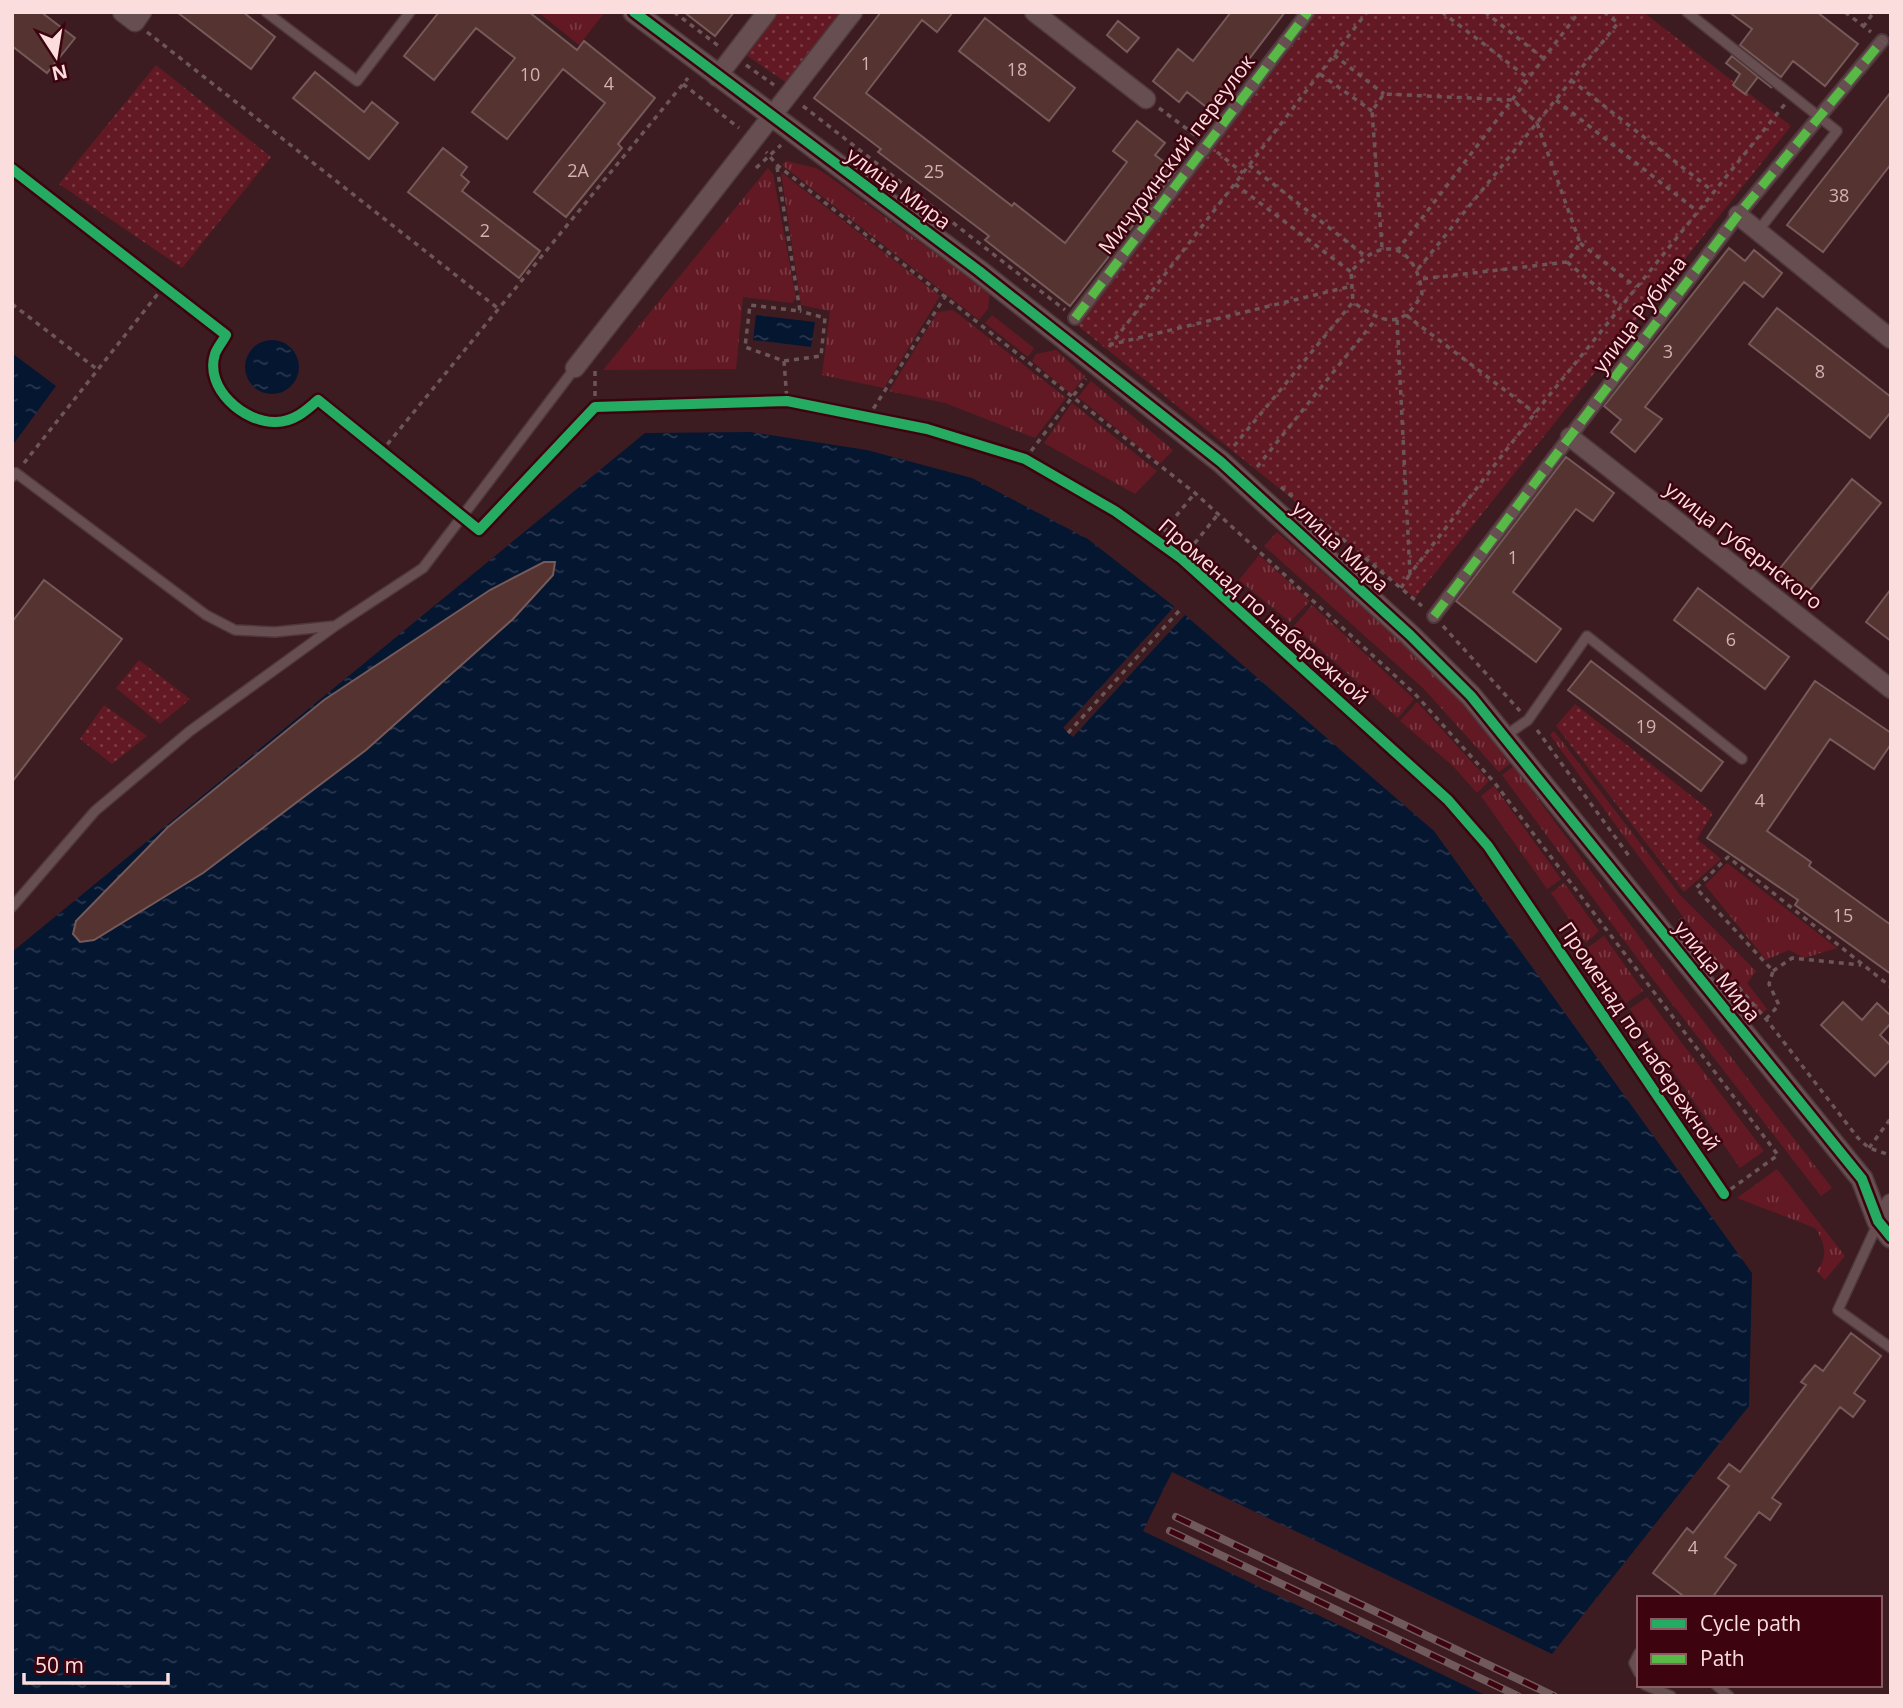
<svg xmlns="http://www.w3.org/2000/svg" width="1903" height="1708" viewBox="0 0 1903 1708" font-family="'Open Sans',sans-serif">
<defs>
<pattern id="grass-tufts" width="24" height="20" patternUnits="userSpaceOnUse" patternTransform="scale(1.75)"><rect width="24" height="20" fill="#621924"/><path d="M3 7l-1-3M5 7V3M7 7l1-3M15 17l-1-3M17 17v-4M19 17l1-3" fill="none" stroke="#793a43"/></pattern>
<pattern id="park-dots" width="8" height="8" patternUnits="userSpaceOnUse" patternTransform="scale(1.75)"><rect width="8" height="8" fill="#621924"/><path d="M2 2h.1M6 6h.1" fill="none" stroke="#793a43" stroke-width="1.8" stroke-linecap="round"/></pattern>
<pattern id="water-ripples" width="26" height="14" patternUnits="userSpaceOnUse" patternTransform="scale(1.75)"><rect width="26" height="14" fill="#051631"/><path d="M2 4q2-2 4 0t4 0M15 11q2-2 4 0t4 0" fill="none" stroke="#2a374e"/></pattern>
</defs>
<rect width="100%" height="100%" fill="#3c1c21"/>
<path fill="url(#grass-tufts)" d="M538,12H605L579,45Z
M786,161L816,168L827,175L990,293L988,309L979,320L782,165Z
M768,168L773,174L796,298L792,303L743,297L736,369L603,370Z
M781,172L940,296L884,388L822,375L830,311L801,305Z
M953,310L1066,398L1035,438L945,403L889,391L938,312Z
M992,315L1034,348L1028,357L985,323Z
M1056,350L1085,376L1071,394L1032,361L1036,354Z
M1091,381L1173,450L1160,464L1078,397Z
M1072,403L1157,471L1135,494L1044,443Z
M1277,532L1437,673L1511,763L1499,772L1423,688L1264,546Z
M1259,555L1310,601L1290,622L1239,580Z
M1312,605L1414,699L1398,718L1294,626Z
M1417,702L1489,781L1477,793L1453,766L1400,721Z
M1554,731L1680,895L1756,971L1747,983L1767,1009L1757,1018L1550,735Z
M1514,766L1660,965L1832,1188L1821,1196L1649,974L1502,775Z
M1494,786L1561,879L1547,889L1481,796Z
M1727,863L1837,948L1804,958L1789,950L1766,960L1705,885Z
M1564,883L1599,931L1586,943L1551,893Z
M1604,936L1643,991L1626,1003L1587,948Z
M1647,997L1764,1151L1740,1168L1630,1009Z
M1777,1169L1845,1256L1825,1280L1816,1271C1829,1259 1825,1241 1815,1228L1737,1198Z"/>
<path fill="url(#park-dots)" d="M779,12H843L787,83L746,55Z
M1317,12H1643L1791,126L1415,598L1077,325Z
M156,65L271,157L182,268L59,184Z
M139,660L190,699L160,724L116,688Z
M1575,704L1713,813L1697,839L1721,859L1684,892L1556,726Z
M104,705L147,736L112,764L80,739Z"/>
<path fill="url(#water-ripples)" d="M756,315L815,322L811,347L753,340Z
M245 367a27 27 0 1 1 54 0a27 27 0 1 1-54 0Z
M12,353L56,386L12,446Z
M750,432L867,450L972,478L1088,539L1185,615L1434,831L1752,1273L1749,1406L1552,1654L1172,1472L1143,1531L1487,1696H12V952L645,433Z"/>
<path fill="#3c1c21" d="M1175,606L1185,615L1073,737L1063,728Z"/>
<path fill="#543331" stroke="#755a59" stroke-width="2" d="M12,12H41L75,38L47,73L12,46Z
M177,12H243L275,37L251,69Z
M439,12H529L577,50L584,41L655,98L618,144L622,148L566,217L534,192L605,103L563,69L507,139L472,112L515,58L476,28L434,80L404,56Z
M684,12H734L715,36Z
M881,12H953L937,32L922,20L866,93L1012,206L1014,203L1065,243L1127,162L1113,151L1137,121L1165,143L1155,155L1176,171L1070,306L985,240L989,236L878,152L881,149L814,98Z
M1231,12H1285L1210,110L1187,92L1179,102L1153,81L1178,49L1193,61Z
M1729,12H1817L1858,44L1825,86L1793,61L1781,77L1740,45L1752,29Z
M985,18L1075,88L1049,121L959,51Z
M1118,21L1139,38L1127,52L1107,35Z
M1732,56L1772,88L1758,77L1745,94L1733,85L1740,74L1726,63Z
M315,72L364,112L372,102L398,123L369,159L293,98Z
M1891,92V164L1823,252L1787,225Z
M443,148L467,167L461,175L469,182L462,191L540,251L519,278L408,192Z
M1729,248L1745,261L1754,250L1782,273L1763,297L1744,282L1645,407L1662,419L1635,452L1611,432L1621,420L1604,406Z
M1777,308L1891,397V412L1870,438L1749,344Z
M1566,457L1614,493L1593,521L1576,509L1513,592L1561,629L1536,662L1456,601Z
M1852,479L1881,503L1806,595L1777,572Z
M544,562H555L553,575L513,619L366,750L203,873L94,940L80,942L73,934L76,921L168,827L324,700L490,590Z
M44,580L122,639L12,782V622Z
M1698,588L1789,657L1765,689L1674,620Z
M1891,589V641L1866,622Z
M1591,661L1723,762L1701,791L1568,690Z
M1815,681L1891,733V744L1874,769L1830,739L1767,831L1811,862L1809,866L1891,925V974L1795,905L1798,900L1707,838Z
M1843,1002L1862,1020L1877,1003L1891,1016V1023L1880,1035L1891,1046V1059L1875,1076L1821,1025Z
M1851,1333L1881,1356L1854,1393L1865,1401L1853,1417L1840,1407L1772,1498L1781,1504L1770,1520L1759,1512L1725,1557L1736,1565L1712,1598H1686L1653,1573L1687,1528L1693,1533L1729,1486L1718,1478L1729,1464L1740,1472L1806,1385L1801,1382L1815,1365L1823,1371Z"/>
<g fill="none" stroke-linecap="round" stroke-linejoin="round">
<defs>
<path id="service" d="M266,12L357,81L410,12
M1687,12L1837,131L1758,231
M12,477L16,473L206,615L235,630L275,632L334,626
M1505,736L1528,720L1587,636L1742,759
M12,907L95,811L190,731L335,626L423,568L575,368
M1878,1223L1838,1310L1891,1348
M1639,1653L1634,1663L1639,1673
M1645,1685L1671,1696
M1716,1685L1729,1696"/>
<path id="pedestrian" d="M1075,318L1308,12
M1434,616L1738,215L1882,41"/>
<path id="minor" d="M122,12L135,22L142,12
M1034,12L1146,99
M717,77L767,12
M1738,215L1891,339
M575,368L853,12
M1570,437L1891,689
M1878,1221L1891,1203"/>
<path id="tertiary" d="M634,12L979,271L1221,462L1410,635L1471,696L1862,1179L1878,1221L1891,1237"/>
</defs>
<use href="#service" stroke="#4f383b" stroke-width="12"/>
<use href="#pedestrian" stroke="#4f383b" stroke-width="16"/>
<use href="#minor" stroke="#4f383b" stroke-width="21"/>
<use href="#tertiary" stroke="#4f383b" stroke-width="24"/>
<path stroke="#6c5658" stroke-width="3.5" stroke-dasharray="5 5" stroke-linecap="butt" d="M674,12L720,47
M1442,12L1528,78
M1485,12L1543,58
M1845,12L1871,32
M1863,27L1874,12
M147,32L500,310
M1334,55L1384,94
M746,65L774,85
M1320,74L1372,111
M1571,80L1714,192
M683,84L739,128
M1556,100L1697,211
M803,106L1065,310
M1159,108L1195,135
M1217,152L1243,173
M1249,165L1364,255
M777,167L800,311L750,305L745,347L784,361L821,356L825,318L800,311
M756,168L781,145
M12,169L226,335C223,341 217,348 215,354C204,388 244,423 276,422C293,422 306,411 318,400L453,508
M1235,184L1351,272
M1580,243L1636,287
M1382,247L1372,111L1384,94L1513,100L1537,123L1580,243L1567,262L1421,279
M1397,251L1579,12
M1567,262L1621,307
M1418,269L1618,23L1604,12
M12,304L98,370
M1406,315L1535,413
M1397,320L1410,574L1535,413L1785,104
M1109,345L1352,286
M1109,347L1367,12
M784,361L787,401
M595,371V407
M868,417L946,295
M1234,446L1353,302L1351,272C1383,232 1417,247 1422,294C1402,331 1382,323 1353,302
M381,452L688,78
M1025,459L1086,379
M24,463L164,286
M1257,467L1376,319
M1281,487L1422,606
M473,524L479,530L595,407L787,401L927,429L1025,459L1157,539L1448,800L1488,846L1724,1194L1778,1155L1494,782L1415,694L1195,493L777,165L766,152
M1157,539L1195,493
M1182,559L1219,513
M1401,588L1410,574
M1443,626L1520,711
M1537,730L1629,856
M1068,733L1179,611
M1680,919L1766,1019L1858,1138L1869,1148L1890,1155
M1773,971L1792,958L1861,965
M1766,1019L1779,1005L1769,984L1773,971L1696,888L1728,857L1891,987
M1869,1148L1891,1118"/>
<use href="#service" stroke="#674f51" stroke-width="9"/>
<use href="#pedestrian" stroke="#674f51" stroke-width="12"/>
<use href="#minor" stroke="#674f51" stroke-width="18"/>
<use href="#tertiary" stroke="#674f51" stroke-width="21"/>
<defs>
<path id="rail" d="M1176,1517L1554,1696
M1170,1531L1518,1696"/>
</defs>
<use href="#rail" stroke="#705a5c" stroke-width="8"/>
<use href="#rail" stroke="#3d040f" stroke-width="5" stroke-dasharray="16" stroke-linecap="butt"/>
<path stroke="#58b947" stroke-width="9" stroke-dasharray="18 9" stroke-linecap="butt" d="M1075,318L1308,12
M1434,616L1738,215L1882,41"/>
<defs>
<path id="cycleway" d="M634,12L979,271L1221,462L1410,635L1471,696L1862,1179L1878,1221L1891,1237
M12,169L226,335C223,341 217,348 215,354C204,388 244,423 276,422C293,422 306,411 318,400L479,530L595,407L787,401L927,429L1025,459L1115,511L1182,559L1448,800L1488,846L1724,1194"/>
</defs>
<use href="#cycleway" stroke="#3d040f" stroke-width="15"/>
<use href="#cycleway" stroke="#26ab63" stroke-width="10"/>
</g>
<g text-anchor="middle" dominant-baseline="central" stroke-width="5" stroke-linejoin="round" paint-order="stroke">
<g font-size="18" fill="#d2b2b3">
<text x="866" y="63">1</text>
<text x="1017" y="69">18</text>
<text x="530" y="74">10</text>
<text x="609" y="83">4</text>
<text x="578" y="170">2А</text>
<text x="934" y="171">25</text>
<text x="1839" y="195">38</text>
<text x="485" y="230">2</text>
<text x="1668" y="351">3</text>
<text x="1820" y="371">8</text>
<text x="1513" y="557">1</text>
<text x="1731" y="639">6</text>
<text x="1646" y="726">19</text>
<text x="1760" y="800">4</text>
<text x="1843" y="915">15</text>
<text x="1693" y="1547">4</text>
</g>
<g font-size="21" fill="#fcddde" stroke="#3d040f">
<text transform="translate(1176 154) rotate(-53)">Мичуринский переулок</text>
<text transform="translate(899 188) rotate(36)">улица Мира</text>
<text transform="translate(1639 314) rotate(-53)">улица Рубина</text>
<text transform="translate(1744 545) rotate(38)">улица Губернского</text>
<text transform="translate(1341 546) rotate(43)">улица Мира</text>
<text transform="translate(1264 611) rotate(41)">Променад по набережной</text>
<text transform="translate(1718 971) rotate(51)">улица Мира</text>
<text transform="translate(1640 1036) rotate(56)">Променад по набережной</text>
</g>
</g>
<rect width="1903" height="1708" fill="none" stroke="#fcddde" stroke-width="28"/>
<rect x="1637" y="1596" width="245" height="91" fill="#3d040f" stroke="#895b62" stroke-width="2"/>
<rect x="1651" y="1619" width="35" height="10" fill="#26ab63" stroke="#895b62" stroke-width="2"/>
<text x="1700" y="1631" font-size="21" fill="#fcddde">Cycle path</text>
<rect x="1651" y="1654" width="35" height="10" fill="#58b947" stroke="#895b62" stroke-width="2"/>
<text x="1700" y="1666" font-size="21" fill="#fcddde">Path</text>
<g transform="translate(56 56) rotate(168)" stroke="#3d040f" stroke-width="5" paint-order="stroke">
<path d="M0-5L12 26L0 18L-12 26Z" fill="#fcddde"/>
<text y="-10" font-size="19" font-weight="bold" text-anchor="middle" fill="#fcddde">N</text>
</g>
<path d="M24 1673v10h144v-10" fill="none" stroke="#fcddde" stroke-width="3.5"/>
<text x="35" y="1673" font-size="21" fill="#fcddde" stroke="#3d040f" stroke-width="5" paint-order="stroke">50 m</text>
</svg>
